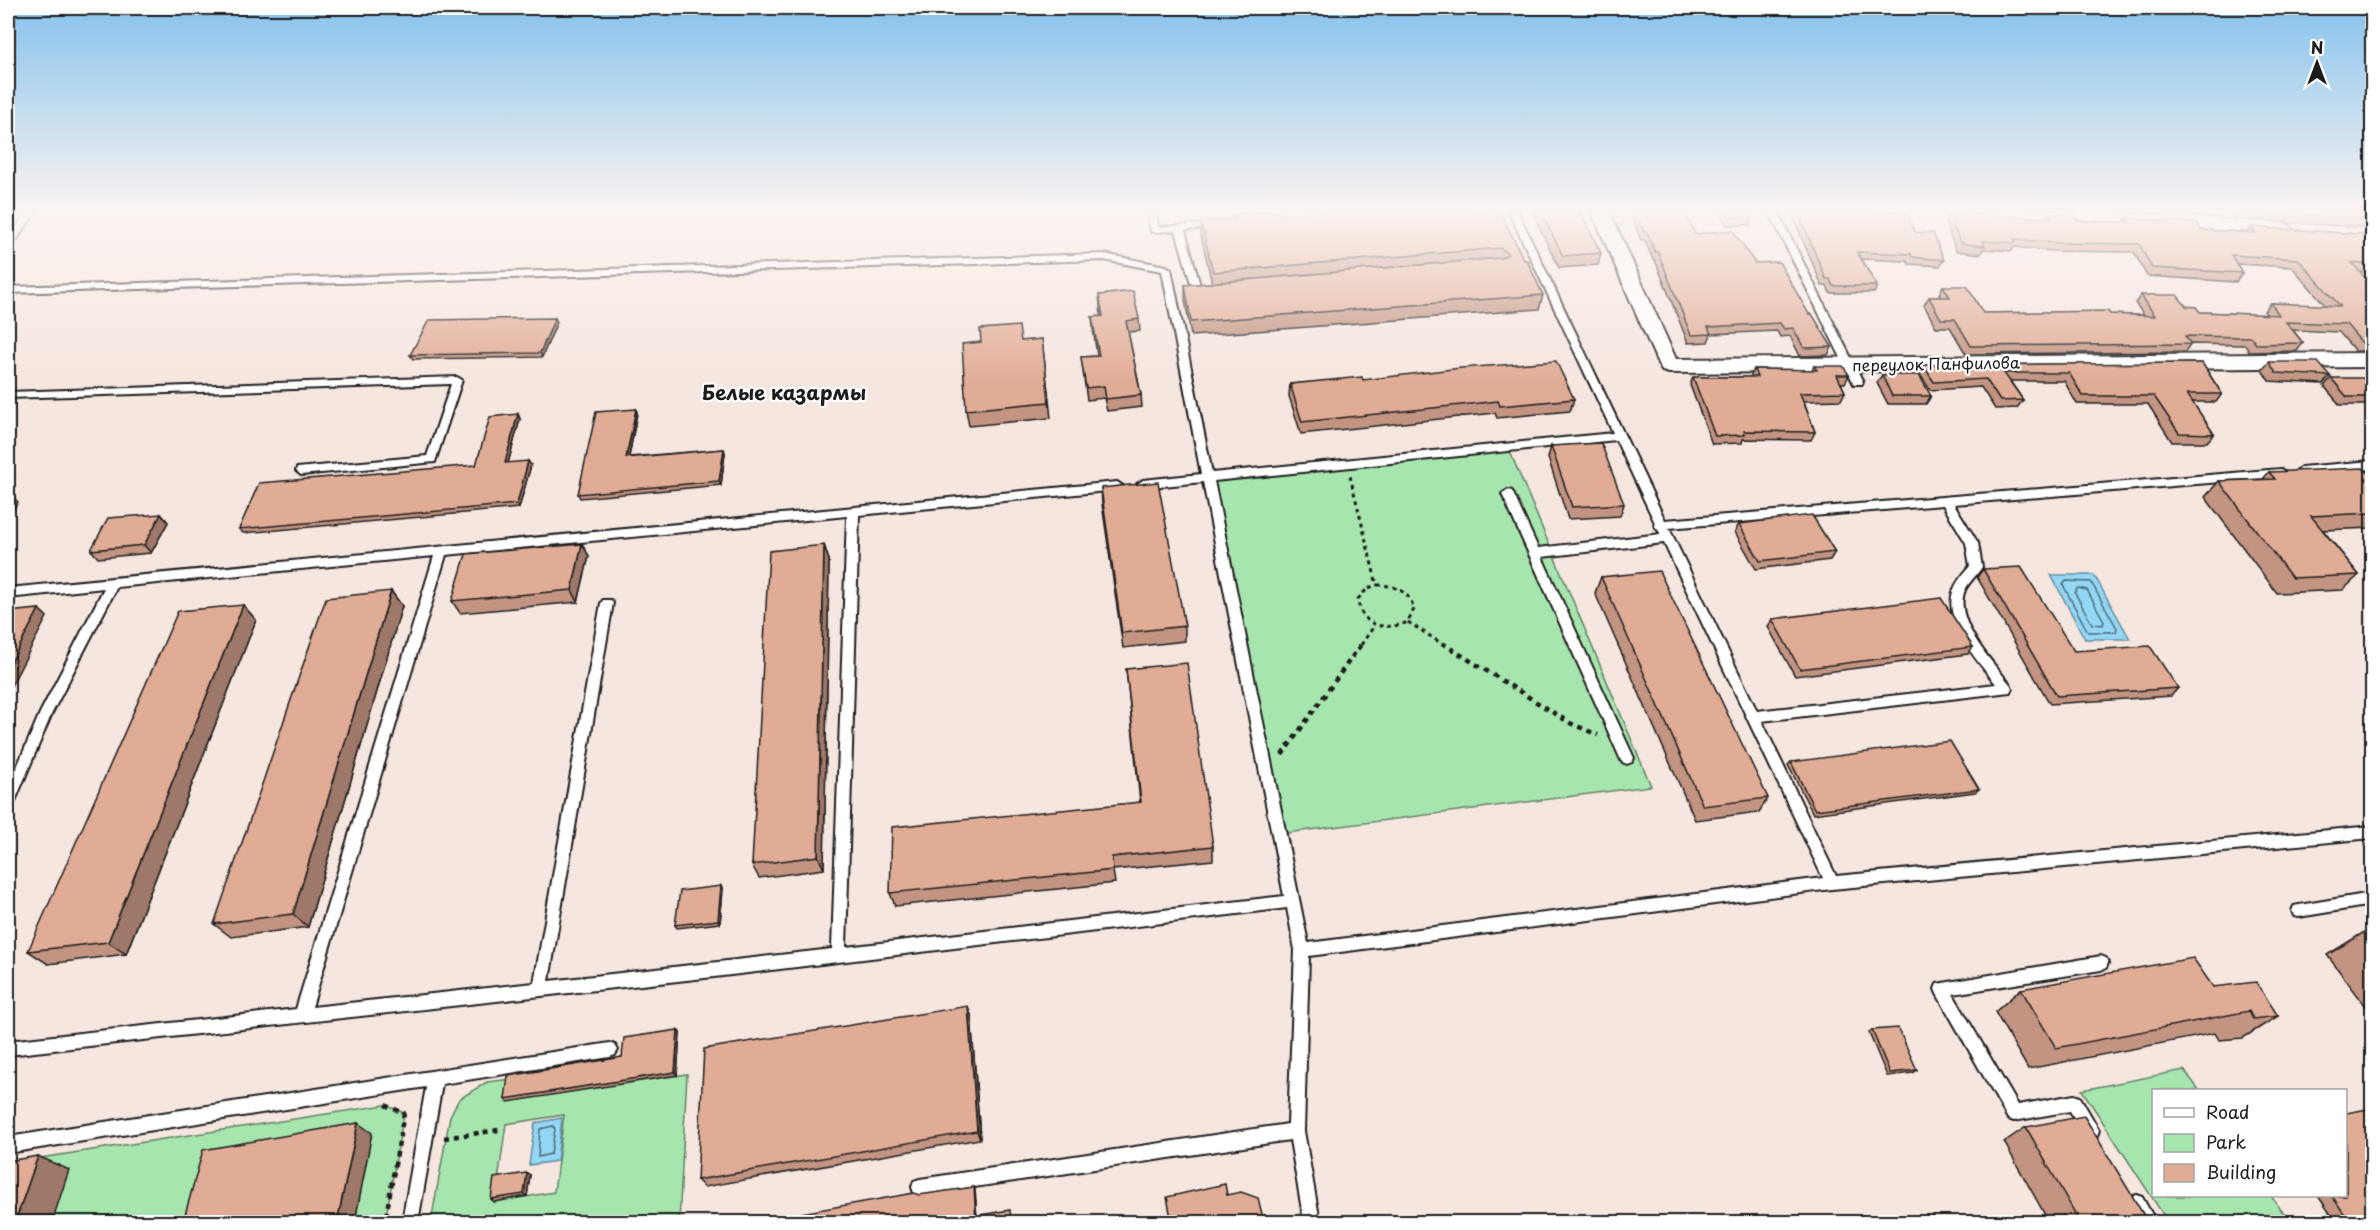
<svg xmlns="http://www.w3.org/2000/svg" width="2380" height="1230" viewBox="0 0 2380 1230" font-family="'Playpen Sans',sans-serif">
<rect width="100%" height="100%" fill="#f6e6e0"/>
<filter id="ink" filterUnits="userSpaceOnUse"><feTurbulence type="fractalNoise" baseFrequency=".0167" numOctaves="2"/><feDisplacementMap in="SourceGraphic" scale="12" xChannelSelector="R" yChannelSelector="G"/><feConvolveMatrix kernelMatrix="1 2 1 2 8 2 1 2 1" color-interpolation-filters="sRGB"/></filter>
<g filter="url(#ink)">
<path fill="#a6e6ae" stroke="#618165" stroke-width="1.5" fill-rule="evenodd" d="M1508,447L1651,786L1279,834L1208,478Z
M2184,1070L2199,1090H2154V1196H2271L2290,1222H2168L2082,1090Z
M687,1074L679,1222H431L450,1116L459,1099L487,1082L511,1079L622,1084ZM564,1115L554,1192L495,1202L506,1124Z
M385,1105L404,1113L385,1222H8V1163Z"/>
<path fill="#93d7f5" stroke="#638c9e" stroke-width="1.5" d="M2051,575H2094L2130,639H2085Z
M562,1118L557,1161L529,1165L535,1123Z"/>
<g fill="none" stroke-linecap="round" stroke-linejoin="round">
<path stroke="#4c6773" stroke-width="1.5" d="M2066,581L2091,582L2117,628L2116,632H2088L2063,585Z
M2078,588L2087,590L2104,621L2103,625L2092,624L2075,593Z
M553,1126L555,1129L551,1154L538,1157L540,1129Z"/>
<defs>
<path id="service" d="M28,210H37L11,248L8,249V240Z
M1147,210H1156L1158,227L1220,223L1222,225L1217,228L1185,230L1201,289H1208V293L1194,294L1176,231L1151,232Z
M1508,210H1517L1665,520L2281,469L2286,473L2281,477L1954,504L1978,543L1982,567C1977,575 1969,582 1965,590C1952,620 1993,663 2010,684L2012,688L2010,692L1762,721L1836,876L2372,826V838L1832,889L1309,956L1304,1131L1320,1222H1304L1290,1140L920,1195L914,1193L912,1187L914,1181L920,1179L1288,1124L1295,950L1287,908L714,977L8,1055V1041L296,1009L434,556L117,587L52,713L13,806L8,808V788L40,713L104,588L8,598V588L1117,482L1123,486L1117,490L859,515L846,947L1284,896L1203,482L1143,488L1137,484L1143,480L1201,474L1162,271L1104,260L8,293V287L1104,254L1166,266L1171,269L1212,473L1613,433ZM1616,440L1655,523L1654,525L1661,534L1538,548L1512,491L1508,490L1502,494L1620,758L1622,762L1627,764L1632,762L1634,758L1542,557L1664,543L1823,878L1308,943L1214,481ZM1943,505L1966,543L1970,566C1964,573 1957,581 1954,589C1941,620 1978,662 1996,684L1757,711L1669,528ZM847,516L832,949L549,981L613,603L611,600H603L601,603L534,983L312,1007L446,555Z
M1768,210H1777L1863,382L1862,384H1854L1853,382Z
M457,377L462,380L435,462L301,475L296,471L297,468L427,456L451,384L8,398V392Z
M2372,461V469L2301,475L2296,471L2301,467Z
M2372,893V905L2299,917L2294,916L2292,911L2294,906L2299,905Z
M2101,956L2106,958L2108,963L2106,968L2101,970L1953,994L2018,1105L2074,1095L2080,1097L2099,1130L2097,1136L2091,1138L2085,1136L2070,1111L2014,1121L2008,1119L1937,994L1935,989L1937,984Z
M610,1043L615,1045L618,1050L615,1055L610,1057L442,1084L418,1222H402L426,1087L8,1153V1137Z
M2136,1195L2142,1197L2156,1222H2139L2128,1203L2130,1197Z"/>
<path id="minor" d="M1591,210H1609L1676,359L2372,353V367L1669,373L1662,371L1659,366Z
M1977,210H2076L2283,223L2289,225L2292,229L2289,233L2283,235L1986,215L1980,214Z"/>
</defs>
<use href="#service" stroke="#1c1c1c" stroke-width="4"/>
<use href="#minor" stroke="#1c1c1c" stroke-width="4"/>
<path stroke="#1c1c1c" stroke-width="3" stroke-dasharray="4 4" stroke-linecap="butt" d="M1350,476L1377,585
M1377,585C1395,585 1409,591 1414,609L1408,622C1385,631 1360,627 1358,599L1368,588Z
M1408,622L1444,645
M1361,645L1374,626"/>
<path stroke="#1c1c1c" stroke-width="4.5" stroke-dasharray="5 5" stroke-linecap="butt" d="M1442,643L1570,723L1598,735
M1282,755L1362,643
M385,1105L404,1113L385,1222
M444,1138L499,1130"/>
<use href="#service" fill="#fff" fill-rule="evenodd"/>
<use href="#minor" fill="#fff" fill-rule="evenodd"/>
</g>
<path fill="#c29481" stroke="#1c1c1c" stroke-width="1.5" d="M1230,210H1275L1280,215L1499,210L1524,260L1543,295L1539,309L1191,336L1185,299V285L1212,283L1201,236V222L1235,219L1232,218Z
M1531,210H1579L1601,253L1598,265L1559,268Z
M1629,210H1684L1695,234L1755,263L1809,314L1832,347L1828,355L1800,356L1790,336L1780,337L1777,331L1711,334L1708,342L1688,343L1655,260H1653L1645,240H1641Z
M1720,210H1750L1753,217L1750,225H1726Z
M1794,210H1896L1915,232L1944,260L1940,266L1909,264L1907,261L1861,259L1877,286L1874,293H1830L1827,286H1822L1792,214Z
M2111,210H2185L2182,215Z
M2229,210H2373V230L2372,228L2235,219Z
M1949,213L2046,218L2048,213L2078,221L2124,222L2126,218L2201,230L2247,232L2251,227L2373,235V273L2359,272L2373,287V351H2355L2339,332L2293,330L2303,343L2297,351L2249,352L2245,345L2190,344L2185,352L1966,354L1950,327H1936L1924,305L1929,297H1941L1939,294L1943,286L1983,313L2144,315L2135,303L2141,295L2186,306L2200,312L2267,315L2264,311L2271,303L2326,306L2292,267L2237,264L2242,273L2236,282L2147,276L2134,252L2051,251L2014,247L2012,251L1983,249L1981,254L1956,251L1945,221Z
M1099,295L1139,319L1140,331L1128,332L1141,395L1142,407L1107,411L1104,398L1087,400L1081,357L1097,356L1093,329L1092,317L1101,316Z
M557,322L542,357L413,359L410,355Z
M1042,339L1051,418L969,426L966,410L1021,341Z
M2269,362L2330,376L2323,384L2269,381L2262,370Z
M2202,363L2222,394L2216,402H2192L2214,434L2207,442H2172L2148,404H2077L2064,381H2010L2023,400L2017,408L1995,409L1981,387L1930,390L1919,373L1923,365Z
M1814,366L1849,375L1845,383H1841L1845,392L1841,400L1804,401L1815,432L1811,440L1743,439L1742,443L1712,444L1690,385L1693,377H1750L1754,369L1812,370Z
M1882,375L1931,396L1926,404H1888L1877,383Z
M2331,378L2373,389V405H2340L2324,386Z
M1363,380L1574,399L1570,411L1497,418L1495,413L1301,434L1289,396L1290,384Z
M636,409L637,413L629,457L724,449L725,453L721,485L580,498L578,494Z
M518,414L520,419L508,463L531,465L519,508L243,533L239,529L476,465Z
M1551,446L1624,504L1620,516L1568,519L1548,458Z
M2269,472H2373V528L2323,530L2359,575L2343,590L2277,593L2205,497L2219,481L2263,479Z
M1101,488L1185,626V641L1123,648L1102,504Z
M161,514L168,522L151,553L98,558L91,550Z
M1739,524L1835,552L1830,560L1756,569L1735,532Z
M582,544L589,556L578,602L460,613L452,601Z
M824,545L829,560L824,869L759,878L752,865Z
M1983,569L2074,651L2178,688L2171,696L2050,704L1977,577Z
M1601,577L1768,798L1759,812L1695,820L1595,593Z
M391,591L402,606L308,927L231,937L214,924Z
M243,605L256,620L126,954L48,964L28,951Z
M1772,619L1973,647L1968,654L1795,676L1768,627Z
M1126,669L1213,846V860L1113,870L1115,883L895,906L890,893L1140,802Z
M1791,762L1979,789L1975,792L1813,814L1788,765Z
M723,889L720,923L677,928L675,925Z
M2373,929V1008L2368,1009L2327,955L2366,931Z
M2213,987L2278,1016L2243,1038L2219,1040L2215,1033L2028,1069L1995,1012L2021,989Z
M971,1015L980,1139L704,1187L697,1180Z
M678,1030L680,1033L677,1075L508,1102L505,1099L622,1057Z
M1872,1030L1917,1070L1913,1073L1887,1076L1869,1033Z
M2026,1127L2148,1222H2049L2004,1142Z
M530,1175L527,1196L494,1202L491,1199Z
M974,1187L975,1189L977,1221L972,1222H751Z
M2318,1196H2346L2373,1222H2336Z"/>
<path fill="#9e7869" stroke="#1c1c1c" stroke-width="1.5" d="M555,318L557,322L542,357L540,353Z
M636,409L637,413L628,462L626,458Z
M518,414L520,419L507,467L505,463Z
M724,449L725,453L721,485L719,481Z
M528,461L531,465L519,508L517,504Z
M8,491L18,502L8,519Z
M161,514L168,522L151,553L144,545Z
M582,544L589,556L578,602L572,590Z
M824,545L829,560L824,869L818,856Z
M391,591L402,606L308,927L293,914Z
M243,605L256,620L126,954L108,942Z
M39,609L47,617L8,692V668Z
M721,886L723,889L720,923L718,920Z
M968,1006L971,1015L980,1139L977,1131Z
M678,1030L680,1033L677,1075L675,1072Z
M358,1123L372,1133L355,1222H337Z
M38,1156L69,1170L52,1222H15Z
M527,1173L530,1175L527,1196L524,1194Z
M974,1187L975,1189L977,1221L976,1219Z"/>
<path fill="#e1ac96" stroke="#1c1c1c" stroke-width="1.5" d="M1232,210H1275L1276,211L1232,214Z
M1335,210H1499L1524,260H1527L1543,295L1191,322L1185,285L1501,258L1508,254L1501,248L1213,272L1201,222L1236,219L1235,214L1279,211L1280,215Z
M1540,210H1579L1601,253L1563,256Z
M1634,210H1684L1695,234L1732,230L1755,263L1779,262L1809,314H1812L1832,347L1804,348L1793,328L1784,329L1780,323L1708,327L1711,334L1691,335L1658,252H1655L1647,232H1644Z
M1726,210H1750L1753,217H1729Z
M1797,210L1906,211L1915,232L1933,233L1944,260L1912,257L1911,254L1857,252L1877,286H1833L1830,279H1826Z
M2373,210V219L2240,210Z
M1949,213L2051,218L2048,213L2075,215L2078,221L2128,222L2126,218L2197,223L2201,230L2255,233L2251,227L2373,235V265L2352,263L2373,287V343H2362L2346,324L2286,322L2303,343L2256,344L2251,337L2185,336L2191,344L1971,346L1955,319H1941L1929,297H1950L1943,286H1967L1983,313L2108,311L2110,314L2155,316L2141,295H2177L2186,306L2196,307L2200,312L2279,315L2271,303L2340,306L2298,259L2231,255L2242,273L2152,268L2139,244L2056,243L2014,239L2016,243L1983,241L1985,246L1960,243Z
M1133,291L1139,319L1126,321L1141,395L1106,399L1104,386L1086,388L1081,357L1099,356L1092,317L1103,316L1099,295Z
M555,318L540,353L410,355L429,320Z
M1019,326L1021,341L1042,339L1049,402L966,410L962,344L981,342L980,329Z
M1556,361L1574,399L1500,406L1498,401L1302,422L1290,384L1362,377L1363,380L1461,368Z
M2269,362H2318L2330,376L2276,373Z
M2202,363L2222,394H2187L2214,434L2179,433L2154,396H2083L2069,373H2004L2023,400L2000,401L1986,379L1934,382L1923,365Z
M1814,366H1843L1849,375H1837L1845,392L1800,393L1815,432L1744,431L1745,435L1715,436L1693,377H1757L1754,369L1817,370Z
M1882,375H1919L1931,396H1892Z
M2331,378H2364L2373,389V397H2347Z
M636,409L626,458L724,449L719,481L578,494L596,412Z
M518,414L505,463L528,461L517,504L239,529L259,483L476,465L490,417Z
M1601,443L1624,504L1572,507L1551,446Z
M2363,468L2367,472H2373V513L2311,516L2359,575L2292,578L2219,481L2275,479L2269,472Z
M1158,482L1185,626L1122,633L1101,488Z
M161,514L144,545L91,550L108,518Z
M1812,515L1835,552L1760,561L1739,524Z
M582,544L572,590L452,601L466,554Z
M824,545L818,856L752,865L769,551Z
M2021,567L2074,651L2150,646L2178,688L2057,696L1983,569Z
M1659,571L1768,798L1703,806L1601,577Z
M391,591L293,914L214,924L326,598Z
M1941,598L1973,647L1800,669L1772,619Z
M243,605L108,942L28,951L178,611Z
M39,609L8,668V612Z
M1187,663L1213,846L1112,857L1113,870L890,893L892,827L1141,802L1126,669Z
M1950,741L1979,789L1815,810L1791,762Z
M721,886L718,920L675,925L680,891Z
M2373,929V939L2366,931Z
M2193,958L2213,987L2256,982L2278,1016L2253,1019L2249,1011L2056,1048L2021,989Z
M968,1006L977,1131L697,1180L704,1049Z
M1898,1028L1917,1070L1890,1073L1872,1030Z
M678,1030L675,1072L505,1099L508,1076L622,1057L624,1038Z
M2373,1108V1222H2350L2332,1196H2346V1113Z
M2084,1116L2148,1222H2080L2026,1127Z
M358,1123L337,1222H183L203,1150Z
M38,1156L15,1222H8V1161Z
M527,1173L524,1194L491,1199L494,1178Z
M1225,1184L1227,1195L1241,1192L1258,1198L1264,1222H1151L1171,1218L1167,1197Z
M974,1187L976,1219L958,1222H751L914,1193L919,1195Z
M1010,1210L1011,1222H981V1215Z"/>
</g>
<linearGradient id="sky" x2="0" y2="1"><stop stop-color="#86c2ed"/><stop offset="0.55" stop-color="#fbf4f1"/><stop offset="1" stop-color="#fbf4f1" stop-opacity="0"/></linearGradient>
<rect width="2380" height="383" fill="url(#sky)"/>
<g text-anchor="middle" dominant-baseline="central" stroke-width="4.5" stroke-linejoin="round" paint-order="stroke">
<g font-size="16" fill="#1c1c1c" stroke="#fff">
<text transform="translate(1936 363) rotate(-1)">переулок Панфилова</text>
</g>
<g font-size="20" font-weight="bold" fill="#1c1c1c" stroke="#fff">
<text x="784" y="392">Белые казармы</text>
</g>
</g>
<rect width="2380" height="1230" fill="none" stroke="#fff" stroke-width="30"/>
<rect x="15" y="15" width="2350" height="1200" fill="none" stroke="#1c1c1c" stroke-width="2" filter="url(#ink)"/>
<rect x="2152" y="1089" width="195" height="108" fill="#ffffff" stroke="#a4a4a4" stroke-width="1.5"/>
<rect x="2164" y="1108" width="30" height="9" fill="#ffffff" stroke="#a4a4a4" stroke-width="1.5"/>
<text x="2206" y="1119" font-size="18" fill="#1c1c1c">Road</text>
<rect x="2164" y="1134" width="30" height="18" fill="#a6e6ae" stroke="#a4a4a4" stroke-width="1.5"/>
<text x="2206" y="1149" font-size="18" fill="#1c1c1c">Park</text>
<rect x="2164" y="1164" width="30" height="18" fill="#e1ac96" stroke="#a4a4a4" stroke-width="1.5"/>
<text x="2206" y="1179" font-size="18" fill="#1c1c1c">Building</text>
<g transform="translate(2317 63)" stroke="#ffffff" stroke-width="4.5" paint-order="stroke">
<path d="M0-4.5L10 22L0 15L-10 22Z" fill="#1c1c1c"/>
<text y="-9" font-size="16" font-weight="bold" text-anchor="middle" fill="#1c1c1c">N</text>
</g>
</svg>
